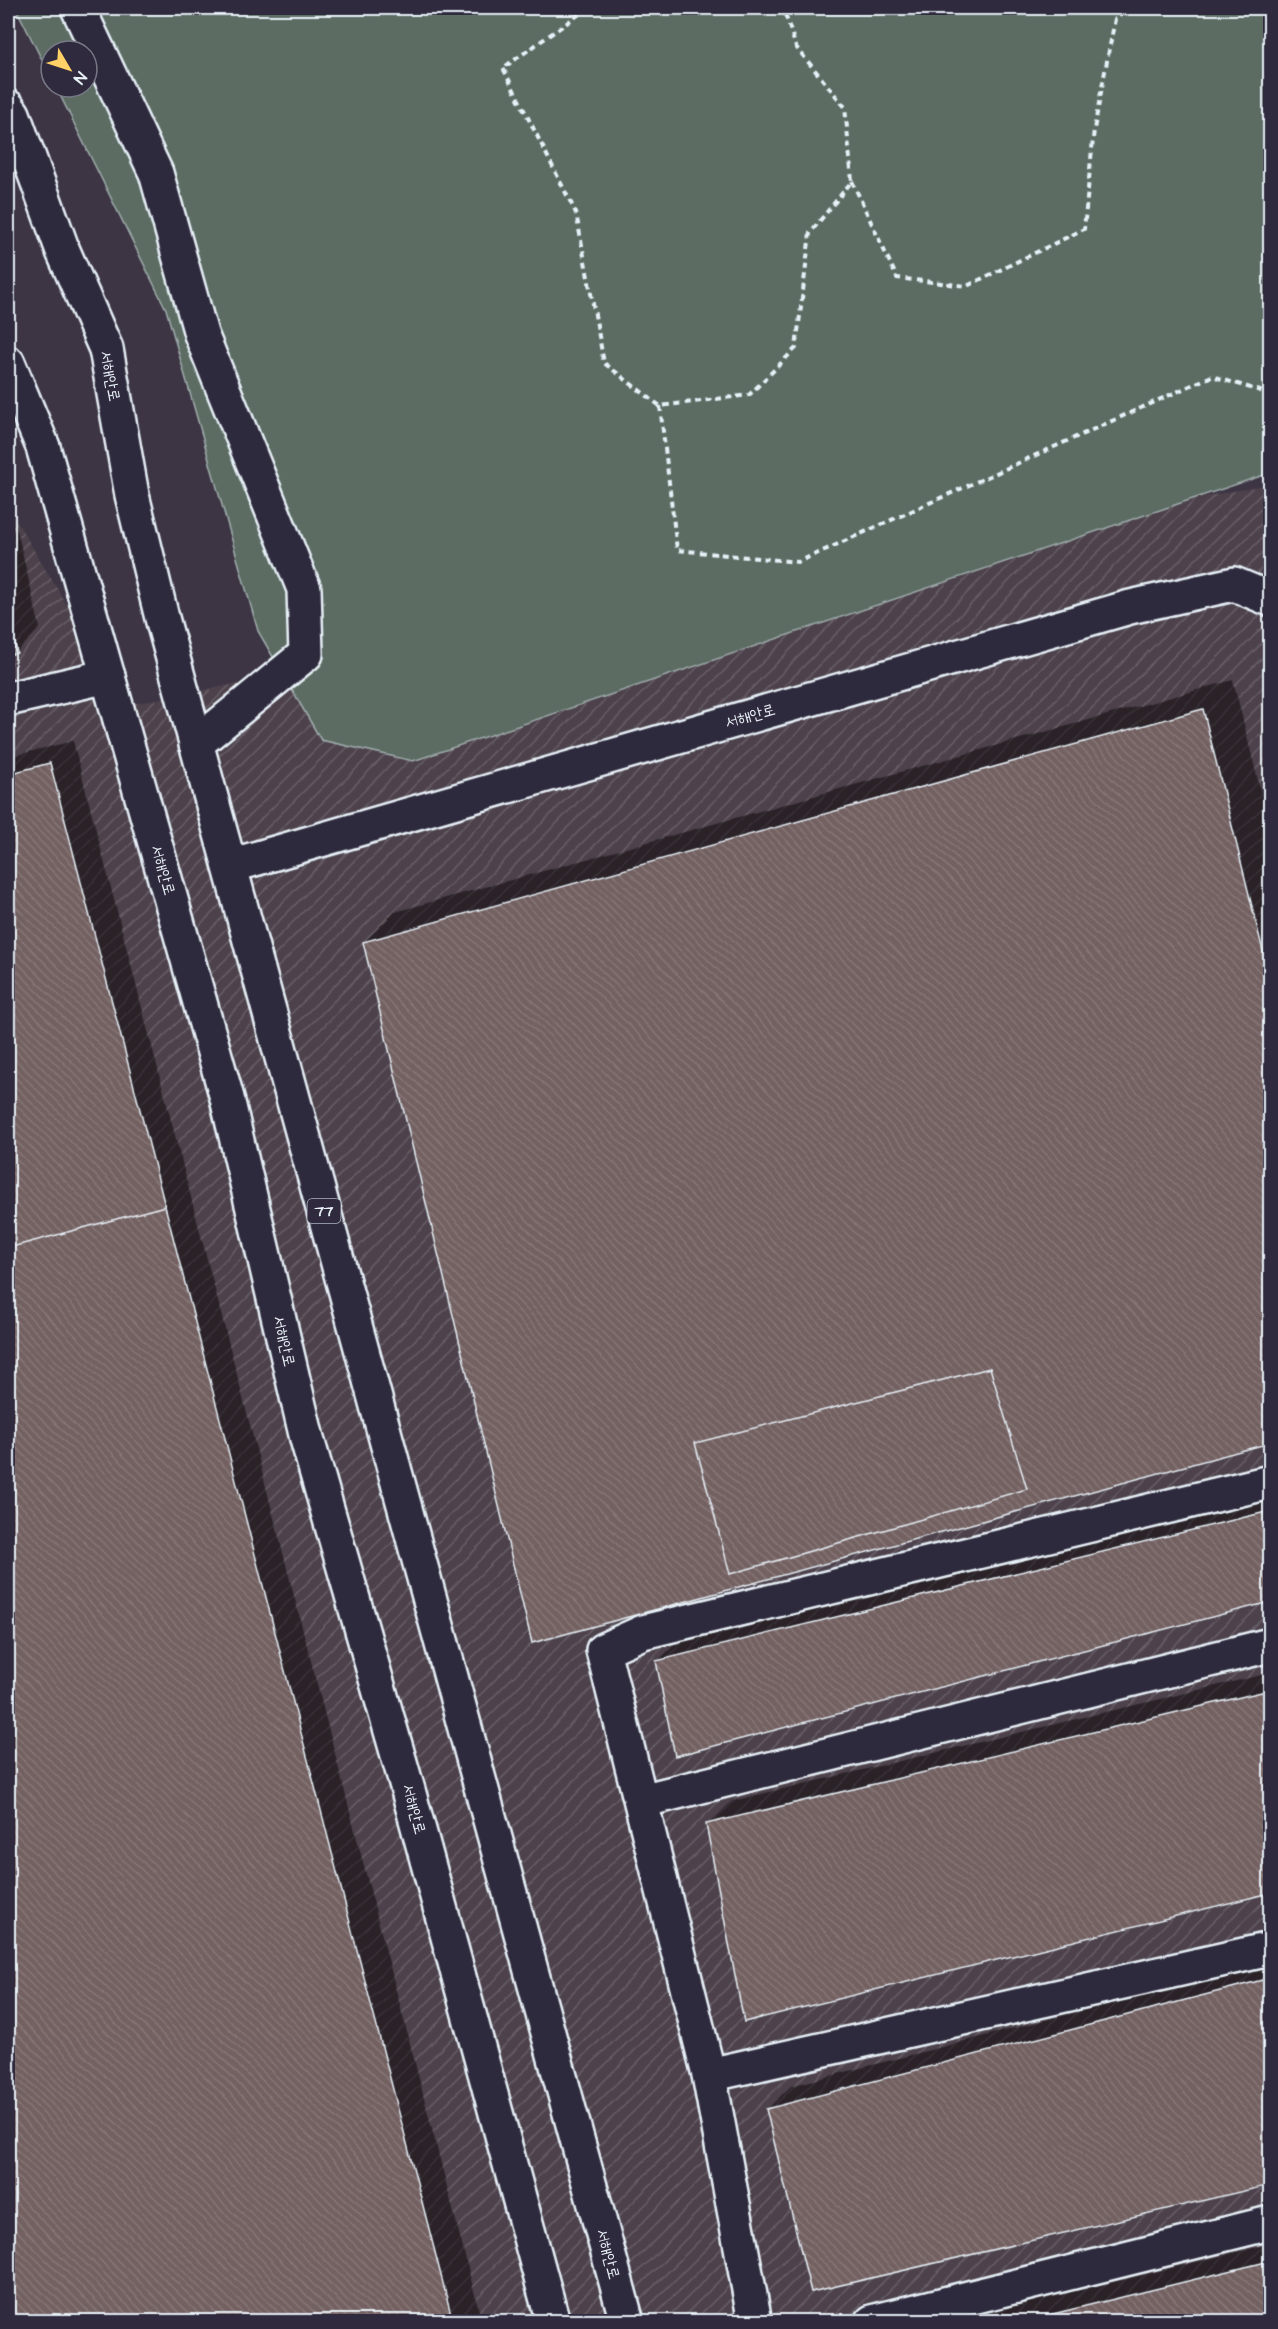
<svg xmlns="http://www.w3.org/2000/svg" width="1278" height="2329" viewBox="0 0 1278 2329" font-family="'Architects Daughter','Poor Story',sans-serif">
<defs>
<pattern id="industrial-furrows" width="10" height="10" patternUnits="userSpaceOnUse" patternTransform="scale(1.5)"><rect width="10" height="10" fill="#4d424c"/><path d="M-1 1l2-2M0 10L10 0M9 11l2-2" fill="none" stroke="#675e67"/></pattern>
<pattern id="building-back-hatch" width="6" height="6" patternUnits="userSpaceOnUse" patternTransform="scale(1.5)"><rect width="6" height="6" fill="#736060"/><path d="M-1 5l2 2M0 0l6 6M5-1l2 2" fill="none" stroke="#877778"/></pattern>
</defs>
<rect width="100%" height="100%" fill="#3d3544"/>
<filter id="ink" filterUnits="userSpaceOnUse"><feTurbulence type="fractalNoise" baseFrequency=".0167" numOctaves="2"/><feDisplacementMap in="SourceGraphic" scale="12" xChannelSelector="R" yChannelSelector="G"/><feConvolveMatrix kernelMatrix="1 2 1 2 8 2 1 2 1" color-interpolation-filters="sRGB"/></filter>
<g filter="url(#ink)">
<path fill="url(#industrial-furrows)" d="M1270,484V2321H8V507L127,705Z"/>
<path fill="#5b6c63" stroke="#a2aeae" stroke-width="1.5" d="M16,8H1270V473L413,761L321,740L258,631L166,309L56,87H87V51H51V78Z"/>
<path fill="#0007" d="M17,530L40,628L17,652L8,654V532Z
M1233,680L1270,829V1442L533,1641L364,942L395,912Z
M73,741L482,2322H8V757Z
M1270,1495V1601L676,1755L657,1662L681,1638Z
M1270,1673V1892L745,2020L708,1825L732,1801Z
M1270,1962V2184L812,2290L767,2109L791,2086Z
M1270,2244V2322H950Z"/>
<path fill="url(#building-back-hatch)" stroke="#e8f1f8" stroke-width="1.5" d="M8,611L17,653L8,655Z
M1203,709L1270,979V1443L532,1643L363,942Z
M50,763L165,1206L8,1248V774Z
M165,1206L453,2322H8V1248Z
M990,1368L1027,1489L730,1574L695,1443Z
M1270,1511V1602L675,1756L656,1661Z
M1270,1690V1893L744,2022L706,1824Z
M1270,1978V2185L811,2292L766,2109Z
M1270,2261V2322H1020Z"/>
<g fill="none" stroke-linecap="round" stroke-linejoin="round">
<defs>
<path id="minor" d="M78,8L156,173L201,334L304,589L306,654L196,744
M8,699L108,676
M230,866L1130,607L1234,584L1270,599
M641,1801L1270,1645
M709,2075L1270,1949
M755,2322L709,2075L603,1650L643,1632L1270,1482
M872,2322L1270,2223"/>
<path id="major" d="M8,107L13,114L63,251L106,349L132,495L162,618L627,2322
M8,363L43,447L227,1098L307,1439L408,1790L553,2322"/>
</defs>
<use href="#minor" stroke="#e8f1f8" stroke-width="38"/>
<use href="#major" stroke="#e8f1f8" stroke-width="38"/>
<path stroke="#e8f1f8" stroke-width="4" stroke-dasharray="6 4.5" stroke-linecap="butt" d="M588,8L503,68L576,213L604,363L660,406L749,395L796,348L810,233L852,181L845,107L796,47L783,8
M852,181L897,278L967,286L1084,229L1094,129L1115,19L1130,8
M660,406L677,550L798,562L1212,376L1270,394"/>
<use href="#minor" stroke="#2f2a3d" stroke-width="33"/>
<use href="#major" stroke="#2f2a3d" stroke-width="33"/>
</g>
</g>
<g text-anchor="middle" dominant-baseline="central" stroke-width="6" stroke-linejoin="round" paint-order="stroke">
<rect fill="#2f2a3d" stroke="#b0b5c0" stroke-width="1.5" x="307.5" y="1199" width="33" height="24" rx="4.5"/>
<g font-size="15" font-weight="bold" fill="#e8f1f8">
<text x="324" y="1211">77</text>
</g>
<g font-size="16" fill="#e8f1f8" stroke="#2f2a3d">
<text transform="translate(110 376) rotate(79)">서해안로</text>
<text transform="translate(750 716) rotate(-16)">서해안로</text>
<text transform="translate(163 870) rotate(74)">서해안로</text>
<text transform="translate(284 1341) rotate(77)">서해안로</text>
<text transform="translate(414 1809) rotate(75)">서해안로</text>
<text transform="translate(608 2254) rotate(75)">서해안로</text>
</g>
</g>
<rect width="1278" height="2329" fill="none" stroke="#2f2a3d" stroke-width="30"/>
<rect x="15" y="15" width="1248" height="2299" fill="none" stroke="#e8f1f8" stroke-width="2" filter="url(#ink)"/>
<g transform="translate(69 69) rotate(129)"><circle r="28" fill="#2f2a3d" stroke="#797a88" stroke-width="1.5"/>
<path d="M0-4.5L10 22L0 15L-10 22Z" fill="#ffd166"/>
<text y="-9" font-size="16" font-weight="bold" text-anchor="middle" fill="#e8f1f8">N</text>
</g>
</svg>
